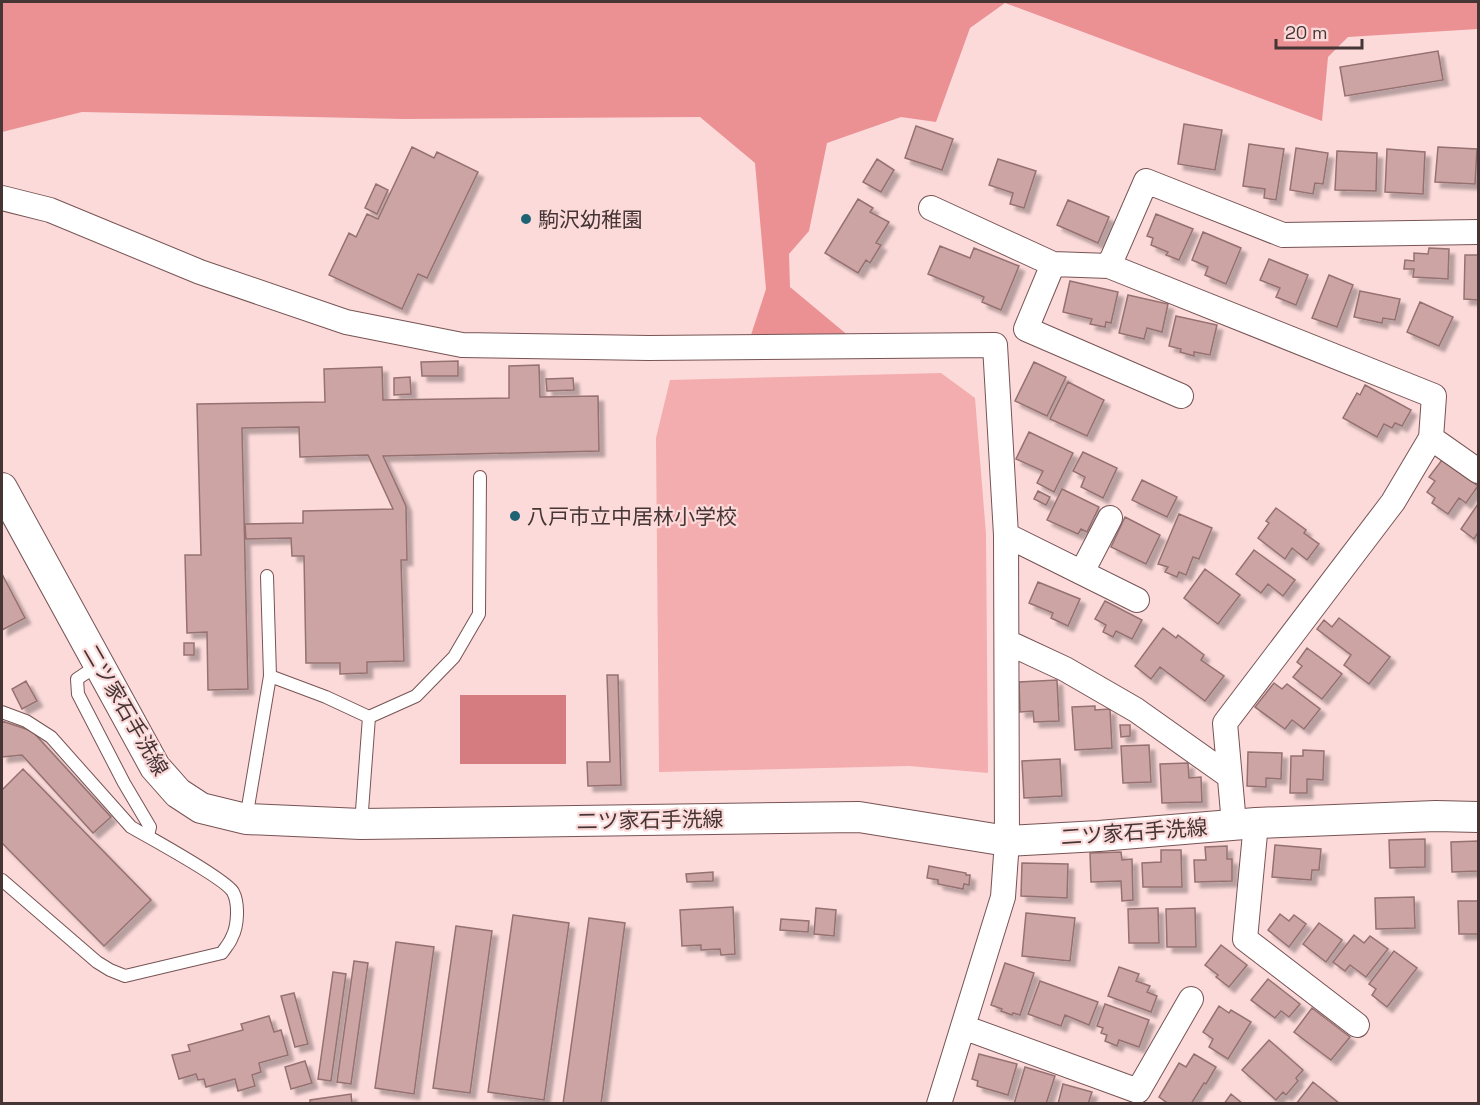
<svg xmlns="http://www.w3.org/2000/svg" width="1480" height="1105" viewBox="0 0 1480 1105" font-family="'Space Grotesk','Noto Sans JP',sans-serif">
<defs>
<filter id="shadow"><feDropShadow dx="5.5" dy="5.5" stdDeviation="1.5" flood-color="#0004"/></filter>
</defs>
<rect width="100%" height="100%" fill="#fcdada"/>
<path fill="#f4adae" d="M941,373L975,398L986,534L988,773L909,766L659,772L656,438L670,380Z"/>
<path fill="#eb9194" d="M2,2H1478V29L1348,37L1328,57L1322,121L1005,3L970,28L936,122L901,117L827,143L809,231L789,254L790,287L850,337L750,338L766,289L755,163L700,117L403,119L82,112L2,132Z"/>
<path fill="#d47c7f" d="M460,695H566V764H460Z"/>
<path fill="#cca4a4" stroke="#967171" stroke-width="1.5" filter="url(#shadow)" d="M1438,51L1443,80L1345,96L1340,67Z
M1184,124L1222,130L1215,170L1178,164Z
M916,126L953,139L942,170L905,158Z
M1249,144L1284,149L1276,200L1264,198L1265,189L1243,186Z
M412,147L434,158L437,152L478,172L427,278L418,274L402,309L329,275L349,233L356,237L367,214L378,219Z
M1438,147L1477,149L1475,184L1435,182Z
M1296,148L1328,153L1323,184L1315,183L1313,194L1290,190Z
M1387,149L1425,152L1423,194L1385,192Z
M1337,151L1377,153L1376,191L1335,190Z
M877,159L894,170L881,192L863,182Z
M998,159L1036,171L1024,208L1010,204L1013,193L989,185Z
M376,184L388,190L377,214L365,208Z
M858,199L873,208L870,212L889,222L876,243L881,245L870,263L866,260L858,273L825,253Z
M1068,200L1109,217L1098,243L1057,225Z
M1156,214L1193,229L1179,260L1166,255L1168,252L1151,245L1153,238L1147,236Z
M1203,232L1241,248L1226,284L1205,275L1208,267L1192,260Z
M940,246L970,258L974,248L1019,266L1001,310L982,302L984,297L928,274Z
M1429,248L1449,249L1448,279L1413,277L1414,269H1404L1405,260L1414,261V253L1428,254Z
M1465,255H1478V300L1464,299Z
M1269,259L1308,275L1296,305L1276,297L1280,288L1260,280Z
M1329,275L1353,285L1337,327L1312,318Z
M1070,281L1118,292L1111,323L1106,322L1105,327L1090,324L1092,319L1063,312Z
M1360,291L1400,299L1395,320L1383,318L1382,323L1354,317Z
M1128,295L1168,304L1162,332L1147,328L1144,339L1119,333Z
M1420,302L1453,317L1439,346L1407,332Z
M1176,316L1217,325L1210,355L1194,352V356L1180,352L1181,349L1169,346Z
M458,361V376H422L421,362Z
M1034,362L1066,377L1047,416L1015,401Z
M539,365L540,397L598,396L599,451L383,456L406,506L407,560H401L404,661L367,662V673L340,674V663H306L304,556H292L291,538L246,539L245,524L303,523V511L393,509L368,455L300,457L299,427L242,428L248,689L208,690L207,632L187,633L185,555H201L197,404L325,402L324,369L382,367L383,400L509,398V366Z
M410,377L411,394L394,395V378Z
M573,378L574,390L547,391L546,379Z
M1068,382L1104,400L1087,436L1050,419Z
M1365,385L1411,410L1402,426L1395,423L1392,428L1384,424L1377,437L1343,418L1357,393L1360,395Z
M1029,432L1073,453L1054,492L1037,483L1043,471L1016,459Z
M1083,452L1117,468L1103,498L1081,487L1085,477L1073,471Z
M1442,460L1478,486L1466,503L1459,498L1448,514L1432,503L1435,498L1427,492L1435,481L1429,477Z
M1142,480L1177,497L1167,517L1132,500Z
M1062,489L1099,507L1087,532L1081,529L1078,534L1047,520Z
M1038,491L1050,497L1046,505L1034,499Z
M1478,504V536L1477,534L1474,539L1461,529Z
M1276,508L1306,530L1304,533L1319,544L1307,560L1292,548L1285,559L1258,538L1269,523L1266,521Z
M1179,514L1212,528L1199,559L1193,557L1186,575L1179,572L1177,577L1165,572L1168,567L1158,564Z
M1125,517L1160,535L1146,564L1111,547Z
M1254,550L1295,580L1283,596L1268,584L1261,593L1236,574Z
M1205,569L1240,595L1218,624L1184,598Z
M2,574L25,618L2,630Z
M1038,582L1080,599L1068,626L1051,618L1053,613L1029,603Z
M1105,601L1142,620L1132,639L1116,631L1113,637L1103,632L1106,625L1095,619Z
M1339,618L1390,657L1369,684L1344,665L1351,655L1317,629L1324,620L1332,627Z
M1163,628L1176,638L1178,635L1204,655L1201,660L1224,676L1205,701L1160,667L1151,679L1135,666Z
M184,643H194V655H184Z
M1307,648L1342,674L1322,699L1293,677L1302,666L1297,662Z
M607,675H618L621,785L588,786L587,762H610Z
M1057,680L1059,721L1034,722L1033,711L1020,712L1019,682Z
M26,681L37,701L22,709L12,689Z
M1274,683L1282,689L1287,684L1320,709L1304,729L1292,720L1285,729L1255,707Z
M1095,706V710L1110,709L1112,748L1075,750L1072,707Z
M2,721L32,731L111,817L93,833L22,755L2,757Z
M1120,725H1130V736L1121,737Z
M1149,745L1151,782L1123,783L1121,746Z
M1303,750L1324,751L1323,780L1307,779V793H1290L1291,756H1303Z
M1248,752L1282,753L1281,779L1266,778V787L1247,786Z
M1060,759L1062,796L1024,798L1022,761Z
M1188,763L1189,778L1201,777L1202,802L1162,803L1160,764Z
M23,769L151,900L104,946L2,843V790Z
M1425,839V867L1390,868L1389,840Z
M1478,841V871L1452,872L1451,842Z
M1275,845L1321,849L1319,870H1312L1311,880L1272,877Z
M1227,846V859H1232V881L1195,882L1194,860H1206L1205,847Z
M1161,850H1181L1182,887H1143L1142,863L1161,862Z
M1121,852L1122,860L1132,859L1133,900L1122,901L1121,881L1091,882L1090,853Z
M1022,863L1068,864L1067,898L1021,896Z
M929,866L966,873V875H970L969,885L964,884L963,889L938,884V880L927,878Z
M713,872V881L687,882L686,874Z
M1414,897L1415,928L1376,929L1375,898Z
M1458,901H1478V934H1459Z
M733,907L735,954L721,955L720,949L701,950V945L682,946L680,910Z
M816,908L836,910L834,936L814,934Z
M1158,908L1159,943H1129L1128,909Z
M1195,908L1196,947H1167L1166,909Z
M1026,913L1075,918L1070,961L1022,956Z
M1280,914L1289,921L1294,915L1306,924L1289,947L1268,930Z
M513,915L569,923L544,1100L488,1092Z
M589,918L625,923L601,1104H563Z
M781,919L809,921L808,932L780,930Z
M1319,923L1342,940L1326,962L1303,944Z
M456,926L492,931L470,1093L433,1088Z
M1354,935L1364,943L1370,936L1388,949L1366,977L1350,965L1345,971L1333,962Z
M396,942L434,947L414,1094L375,1088Z
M1221,945L1247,965L1229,987L1216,977L1218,975L1205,965Z
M1394,951L1417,968L1387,1007L1372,995L1376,989L1369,984Z
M354,961L368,963L351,1084L337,1082Z
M1005,963L1034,973L1020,1015L1013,1013L1012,1015L1001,1011L1002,1009L991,1005Z
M1119,967L1139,974L1136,981L1150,986L1147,992L1157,996L1151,1012L1108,996Z
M333,972L346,974L331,1081L318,1079Z
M1268,979L1300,1004L1289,1017L1281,1011L1275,1018L1251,1000Z
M1040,981L1098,1002L1089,1025L1065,1015L1061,1026L1028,1014Z
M294,993L308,1044L295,1047L281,996Z
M1105,1004L1149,1020L1139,1047L1119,1040L1117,1046L1105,1041L1107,1035L1101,1033L1103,1028L1097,1026Z
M1219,1006L1229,1013L1231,1010L1251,1022L1228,1059L1209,1047L1213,1039L1203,1032Z
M1312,1008L1350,1037L1331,1060L1294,1032Z
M269,1016L274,1032L281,1030L288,1055L259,1063L261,1072L252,1075L255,1086L238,1091L235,1079L206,1087L204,1079L198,1080L196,1074L179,1079L172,1055L190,1051L188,1045L243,1030L241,1024Z
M1269,1040L1303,1070L1296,1078L1298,1081L1286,1095L1283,1092L1276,1100L1242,1070Z
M979,1054L1017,1064L1008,1095L977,1086L978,1081L972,1079Z
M1194,1054L1216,1067L1206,1084L1204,1083L1191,1104H1169L1159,1097L1179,1063L1186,1067Z
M305,1061L312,1083L291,1089L285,1067Z
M1025,1067L1055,1076L1046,1104H1014Z
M1313,1082L1340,1104H1296Z
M1063,1084L1092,1092L1088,1104H1058Z
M351,1094L352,1104H310V1100Z
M1231,1094L1243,1104H1224Z"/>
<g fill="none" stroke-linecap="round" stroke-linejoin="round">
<defs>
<path id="service" d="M98,665L77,679L78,694L124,783L150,827L148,836
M270,676L326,697L369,717L361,824
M2,712L26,721L51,737L131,827C147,836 226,879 233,892C239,903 238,926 232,937C230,943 225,948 222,953L125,976L110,970L97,962L2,880
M369,717L416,696L454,657L479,614L480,477
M246,819L270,676L267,576"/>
<path id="minor" d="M2,198L50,210L200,272L346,322L462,345L649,348L995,345L1006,535L1007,841L1003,897L939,1104
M931,208L1053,264L1109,266
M1053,264L1026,329L1181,396
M1431,438L1478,471
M1006,535L1137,600
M1082,572L1110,518
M1007,642L1065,669L1136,710L1229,776
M1256,823L1245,939L1357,1025
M1234,824L1225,723L1393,502L1431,438L1434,396L1109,266L1146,181L1283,235L1478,232
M963,1027L1138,1091L1191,999"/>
<path id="tertiary" d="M2,488L155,767L178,793L201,808L246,819L361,824L859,817L1007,841L1099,836L1256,823L1436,816L1478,817"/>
</defs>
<use href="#service" stroke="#775354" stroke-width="14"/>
<use href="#minor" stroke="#775354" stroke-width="26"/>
<use href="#tertiary" stroke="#775354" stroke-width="32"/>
<use href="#service" stroke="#fff" stroke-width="12"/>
<use href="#minor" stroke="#fff" stroke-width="24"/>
<use href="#tertiary" stroke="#fff" stroke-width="30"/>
</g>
<g fill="#1e6374" stroke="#fcdada" stroke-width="2">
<circle cx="526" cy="219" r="6"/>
<circle cx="515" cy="516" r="6"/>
</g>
<g text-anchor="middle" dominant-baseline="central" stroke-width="4.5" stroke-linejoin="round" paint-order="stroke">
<g font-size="21" fill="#453535" stroke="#fcdada" text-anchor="start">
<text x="538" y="219">駒沢幼稚園</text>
<text x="527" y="516">八戸市立中居林小学校</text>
</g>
<g font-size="21" fill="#453535" stroke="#fcdada">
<text transform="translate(126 710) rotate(60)">二ツ家石手洗線</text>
<text transform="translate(650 820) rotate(-1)">二ツ家石手洗線</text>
<text transform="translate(1134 832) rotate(-4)">二ツ家石手洗線</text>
</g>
</g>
<rect width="1480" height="1105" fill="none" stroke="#453535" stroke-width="6"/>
<path d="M1276 39v9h86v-9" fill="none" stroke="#453535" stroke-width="3"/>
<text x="1285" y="39" font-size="18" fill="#453535" stroke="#fcdada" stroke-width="4.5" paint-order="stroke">20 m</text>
</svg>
